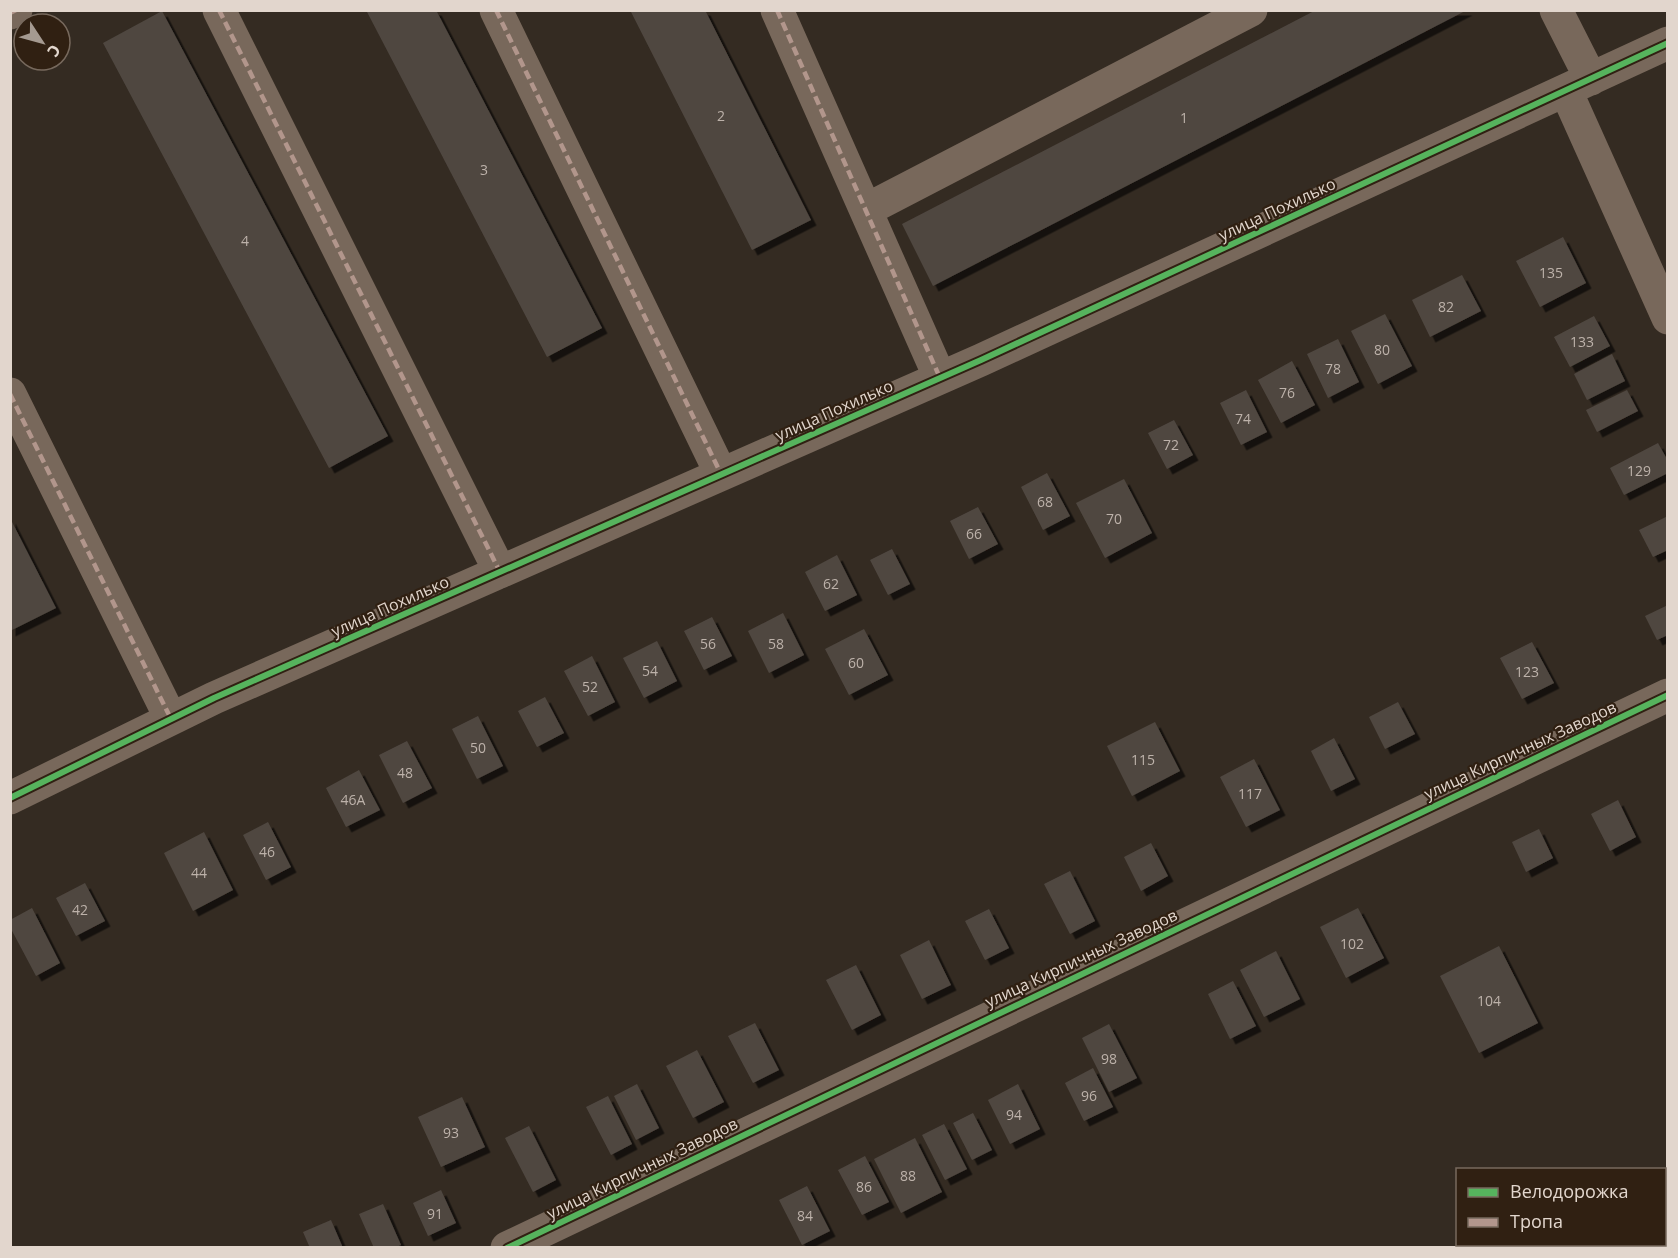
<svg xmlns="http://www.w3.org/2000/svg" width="1678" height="1258" viewBox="0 0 1678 1258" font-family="'Open Sans',sans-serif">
<defs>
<filter id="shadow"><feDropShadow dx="5.5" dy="5.5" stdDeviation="0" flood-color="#0009"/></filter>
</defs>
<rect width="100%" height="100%" fill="#342b22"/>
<path fill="#4f4740" filter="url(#shadow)" d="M366,10H436L602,328L547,357Z
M630,10H705L811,220L752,250Z
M1316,10H1467L933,286L902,224Z
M162,11L388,436L329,468L103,43Z
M1563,237L1586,283L1540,307L1516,261Z
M1462,275L1481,311L1430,337L1412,300Z
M1385,314L1412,366L1378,384L1351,331Z
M1594,316L1610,346L1570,367L1554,337Z
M1338,339L1359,382L1328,398L1307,354Z
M1612,354L1625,381L1587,400L1574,374Z
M1292,361L1315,405L1281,423L1258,380Z
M1246,390L1267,432L1241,445L1220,403Z
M1627,390L1638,411L1597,432L1586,410Z
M1174,420L1193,455L1167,469L1148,433Z
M1658,443L1668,461V473L1624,495L1610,468Z
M1047,473L1070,516L1043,530L1021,487Z
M1124,479L1152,533L1105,558L1076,503Z
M978,507L998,544L969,559L950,521Z
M1668,516V550L1653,557L1639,530Z
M10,518L56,608L10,631Z
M892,549L910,584L888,595L870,560Z
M837,555L857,595L825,611L805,572Z
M1668,605V635L1657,640L1645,616Z
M783,613L804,655L769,673L748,631Z
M712,617L732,656L704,670L684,631Z
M864,629L888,675L849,695L825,649Z
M657,641L677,681L644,698L623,658Z
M1532,642L1554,683L1522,699L1500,658Z
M592,656L615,702L588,716L564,671Z
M545,697L564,733L537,747L518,711Z
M1398,702L1415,734L1385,749L1369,717Z
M478,716L503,766L477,779L452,729Z
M1155,722L1180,771L1132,796L1107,746Z
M1334,738L1355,779L1331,791L1311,751Z
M407,741L432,788L403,803L379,755Z
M1254,759L1280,810L1246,827L1220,777Z
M359,770L380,810L346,827L326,788Z
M1618,800L1636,837L1610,851L1591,814Z
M268,822L291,867L266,880L243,835Z
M1539,829L1553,858L1526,872L1512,842Z
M204,832L233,890L193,911L164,853Z
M1151,843L1168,876L1141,891L1124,857Z
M1070,871L1095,921L1070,934L1044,884Z
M85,883L105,921L76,936L56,898Z
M32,908L60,963L36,976L10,927V920Z
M1358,908L1384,958L1346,978L1320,927Z
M989,909L1009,948L985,960L965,921Z
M929,940L951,985L922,999L900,955Z
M1499,946L1538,1023L1479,1053L1440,976Z
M1276,951L1300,999L1264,1017L1240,970Z
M856,965L881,1015L852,1030L826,980Z
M1233,981L1256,1026L1230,1039L1208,994Z
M755,1023L779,1070L753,1083L728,1036Z
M1109,1024L1137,1078L1109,1092L1082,1038Z
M697,1050L724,1102L693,1118L666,1066Z
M1093,1068L1113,1107L1084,1121L1065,1083Z
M637,1084L659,1128L636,1140L614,1096Z
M1018,1084L1040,1129L1010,1144L988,1100Z
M608,1096L632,1144L611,1155L586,1107Z
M462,1097L485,1147L441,1167L418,1117Z
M973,1113L992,1150L972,1160L953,1123Z
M944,1124L967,1169L945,1180L922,1135Z
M529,1126L556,1180L533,1192L505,1138Z
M915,1138L942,1192L901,1213L874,1159Z
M865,1156L889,1202L862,1215L838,1170Z
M1668,1180V1229L1664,1231V1182Z
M807,1186L830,1231L802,1245L779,1200Z
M441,1190L456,1223L428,1236L413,1203Z
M383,1204L401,1245L394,1248H374L359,1214Z
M331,1220L343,1248H310L303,1232Z
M1527,1244H1565L1567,1248H1528Z"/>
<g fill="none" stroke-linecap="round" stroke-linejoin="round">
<path stroke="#78685b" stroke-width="33" d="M219,10L500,572
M496,10L721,474
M777,10L940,378
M1556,10L1591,79
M10,13L16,10
M1566,91L1668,318
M866,210L1251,10
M10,394L171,719
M10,798L214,698L981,360L1668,43
M507,1248L1668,695"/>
<path stroke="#b2968c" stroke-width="4.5" stroke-dasharray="9 4.5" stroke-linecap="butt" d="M219,10L500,572
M496,10L721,474
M777,10L940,378
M10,13L16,10
M10,394L171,719"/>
<defs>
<path id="cycleway" d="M10,798L214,698L981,360L1668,43
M507,1248L1668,695"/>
</defs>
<use href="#cycleway" stroke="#302012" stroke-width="10"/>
<use href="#cycleway" stroke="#56b35d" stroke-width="6"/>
</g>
<g text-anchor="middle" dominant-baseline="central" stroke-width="4.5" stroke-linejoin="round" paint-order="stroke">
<g font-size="14" fill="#bdb2aa">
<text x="721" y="115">2</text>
<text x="1184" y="117">1</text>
<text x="484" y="169">3</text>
<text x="245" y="240">4</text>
<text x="1551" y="272">135</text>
<text x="1446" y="306">82</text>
<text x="1582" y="341">133</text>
<text x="1382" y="349">80</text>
<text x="1333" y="368">78</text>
<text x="1287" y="392">76</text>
<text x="1243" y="418">74</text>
<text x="1171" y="444">72</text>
<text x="1639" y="470">129</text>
<text x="1045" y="501">68</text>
<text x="1114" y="518">70</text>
<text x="974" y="533">66</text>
<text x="831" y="583">62</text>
<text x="708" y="643">56</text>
<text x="776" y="643">58</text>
<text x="856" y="662">60</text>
<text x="650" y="670">54</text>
<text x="1527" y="671">123</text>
<text x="590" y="686">52</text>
<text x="478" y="747">50</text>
<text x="1143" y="759">115</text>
<text x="405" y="772">48</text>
<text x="1250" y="793">117</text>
<text x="353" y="799">46А</text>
<text x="267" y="851">46</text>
<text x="199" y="872">44</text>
<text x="80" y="909">42</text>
<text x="1352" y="943">102</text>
<text x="1489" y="1000">104</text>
<text x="1109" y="1058">98</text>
<text x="1089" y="1095">96</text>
<text x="1014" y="1114">94</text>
<text x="451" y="1132">93</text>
<text x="908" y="1175">88</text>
<text x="864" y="1186">86</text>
<text x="435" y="1213">91</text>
<text x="805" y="1215">84</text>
</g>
<g font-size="16" fill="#e2d6cd" stroke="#302012">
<text transform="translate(1277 209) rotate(-25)">улица Похилько</text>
<text transform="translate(834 410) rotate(-24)">улица Похилько</text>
<text transform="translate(390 606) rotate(-24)">улица Похилько</text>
<text transform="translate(1520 750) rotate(-25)">улица Кирпичных Заводов</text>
<text transform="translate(1081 958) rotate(-25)">улица Кирпичных Заводов</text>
<text transform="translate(642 1168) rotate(-26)">улица Кирпичных Заводов</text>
</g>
</g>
<rect width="1678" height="1258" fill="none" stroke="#e2d6cd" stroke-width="24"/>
<rect x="1456" y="1168" width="210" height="78" fill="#302012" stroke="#77695d" stroke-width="1.5"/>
<rect x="1468" y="1188" width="30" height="9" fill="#56b35d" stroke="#77695d" stroke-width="1.5"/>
<text x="1510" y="1198" font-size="18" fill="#e2d6cd">Велодорожка</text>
<rect x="1468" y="1218" width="30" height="9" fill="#b2968c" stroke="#77695d" stroke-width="1.5"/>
<text x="1510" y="1228" font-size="18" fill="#e2d6cd">Тропа</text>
<g transform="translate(42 42) rotate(126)"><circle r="28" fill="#302012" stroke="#77695d" stroke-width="1.5"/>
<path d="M0-4.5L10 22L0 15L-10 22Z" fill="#a59a91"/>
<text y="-9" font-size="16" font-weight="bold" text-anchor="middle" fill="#e2d6cd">С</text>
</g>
</svg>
